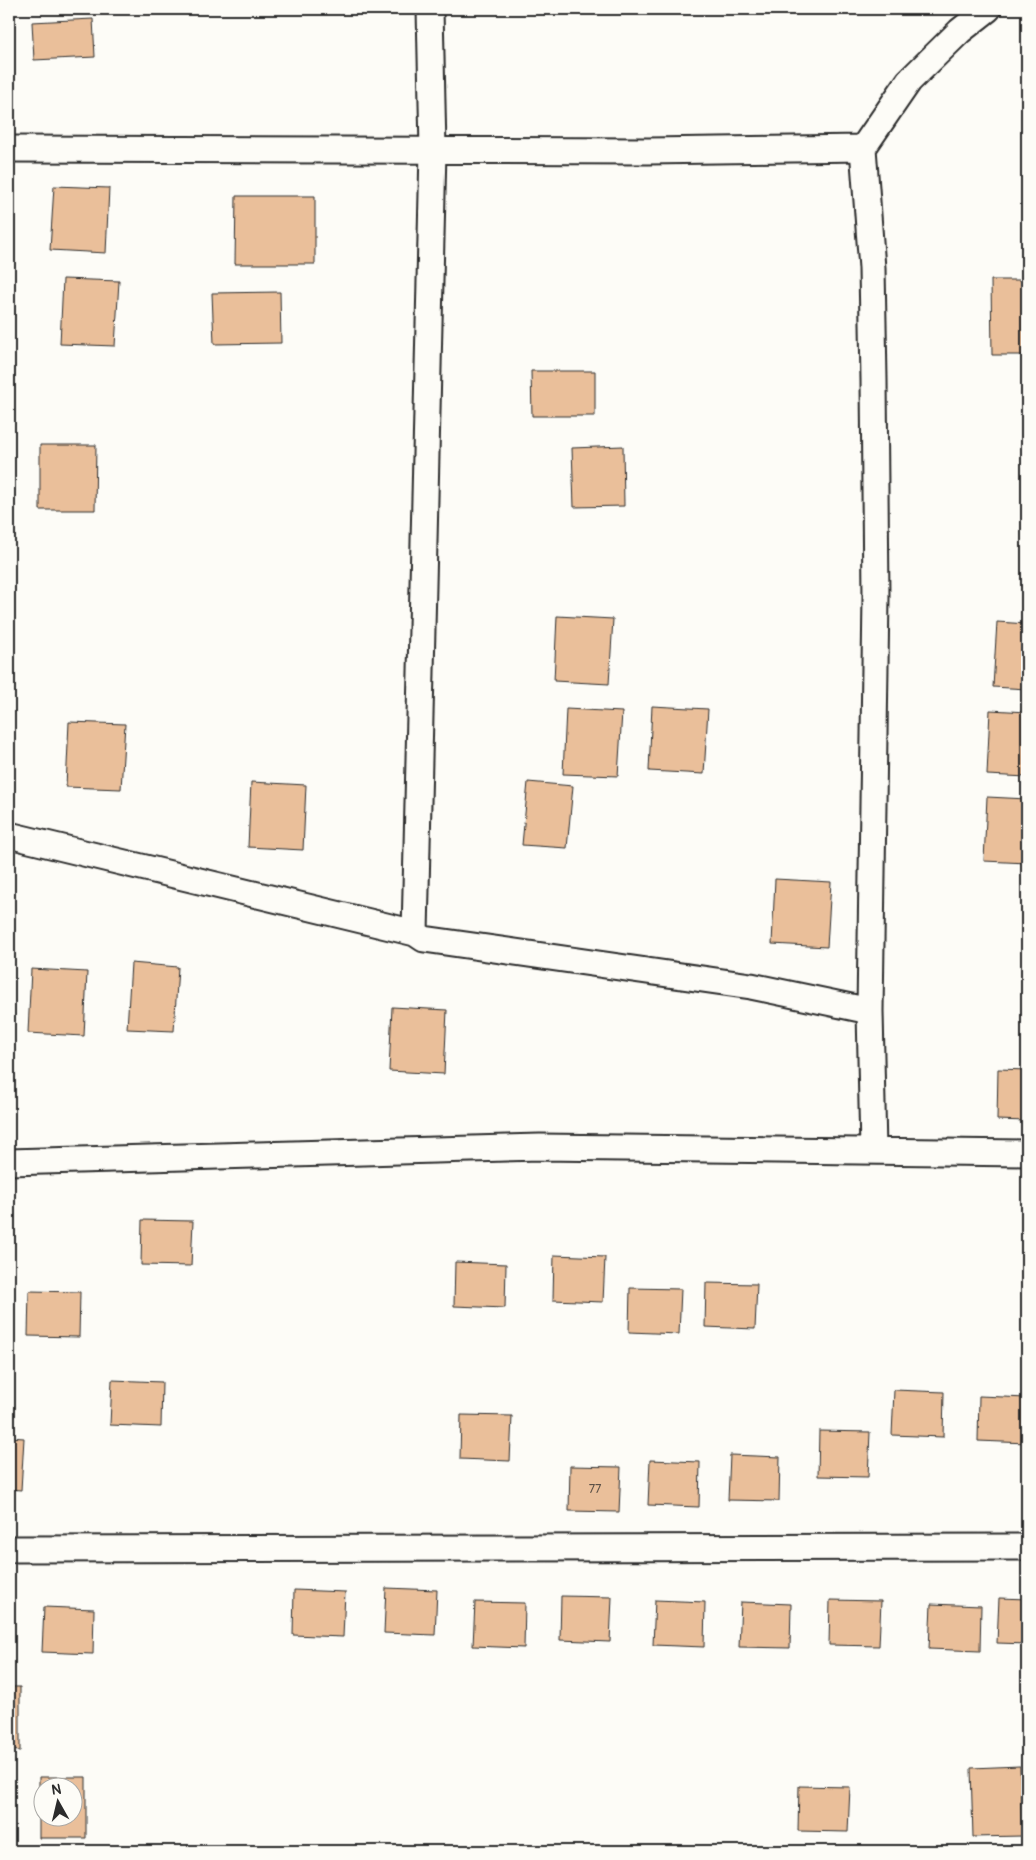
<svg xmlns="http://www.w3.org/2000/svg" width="1036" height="1860" viewBox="0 0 1036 1860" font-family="Pangolin,sans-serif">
<rect width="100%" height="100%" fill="#fdfcf7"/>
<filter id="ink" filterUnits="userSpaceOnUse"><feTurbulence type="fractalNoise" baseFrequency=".02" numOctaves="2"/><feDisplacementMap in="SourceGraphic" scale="10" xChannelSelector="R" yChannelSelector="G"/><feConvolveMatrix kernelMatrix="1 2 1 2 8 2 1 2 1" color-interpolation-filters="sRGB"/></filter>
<g filter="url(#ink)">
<path fill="#eabf9a" stroke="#2b2b2b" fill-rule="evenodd" d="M93,19L95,57L34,60L32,22Z
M54,186L109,188L106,253L50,250Z
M236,196H315V264H235Z
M63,279L119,281L115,346L60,344Z
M991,280H1027V355H992Z
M280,292L281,343L214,344L212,293Z
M531,371H595V416H532Z
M40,445H96L95,510H40Z
M623,446L624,506L574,507L572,448Z
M557,616L613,619L609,684L554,681Z
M997,622L1027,624V689L993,687Z
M652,706L708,709L704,774L649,771Z
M566,709L622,712L618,776L563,774Z
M990,710L1027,712V777L987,775Z
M69,722L125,724L121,789L66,787Z
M251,782L306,785L303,850L248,847Z
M528,782L573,786L567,848L522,845Z
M987,797L1027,799V863L984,861Z
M775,879L831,882L827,947L772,944Z
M131,963L178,967L174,1031L127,1029Z
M31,969L87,972L84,1036L28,1033Z
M392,1007L447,1010L444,1074L389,1071Z
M998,1069L1027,1070V1121L997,1120Z
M142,1220L193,1221L191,1266L141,1265Z
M554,1255L605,1257L603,1302L553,1300Z
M455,1262L506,1264L505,1308L454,1306Z
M706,1283L757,1284L755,1329L705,1327Z
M630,1288L681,1289L679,1334L629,1332Z
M29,1291L80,1292L79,1337L28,1336Z
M112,1380L162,1382L161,1427L110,1425Z
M894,1390L944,1392L943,1437L892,1435Z
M979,1396L1027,1398V1443L978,1441Z
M461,1415L512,1416L510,1461L460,1459Z
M819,1431L870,1432L868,1477L818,1476Z
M9,1437L24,1438L21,1490L9,1489Z
M730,1455L780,1457L779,1501L728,1500Z
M650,1460L700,1462L699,1507L648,1505Z
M570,1466L621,1467L619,1512L569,1511Z
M386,1588L437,1590L435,1635L384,1633Z
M294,1590L345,1592L343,1637L293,1635Z
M561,1596L612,1597L610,1642L560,1640Z
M999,1598L1027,1599V1644L997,1643Z
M655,1600L705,1602L704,1647L653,1645Z
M830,1600L881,1601L879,1646L829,1645Z
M475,1602L525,1603L524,1648L473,1646Z
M741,1602L791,1604L790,1648L739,1647Z
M931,1604L981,1606L980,1651L929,1649Z
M44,1607L94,1609L93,1654L42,1652Z
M9,1687H20V1751L9,1750Z
M1020,1766L1022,1836L973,1837L971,1768Z
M39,1777H86V1838H39ZM42,1788H72V1818H42Z
M799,1786L850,1787L848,1832L798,1831Z
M948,1848V1851H899V1849Z"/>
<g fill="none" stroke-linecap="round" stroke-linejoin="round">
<defs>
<path id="street" d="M9,149L648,151L863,148
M9,835L415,933L424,939L751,986L870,1011
M415,933L433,150L430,9
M873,1151L870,1011L876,597L874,380L872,268L863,148L909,81L960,31L988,9
M9,1162L540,1147L1027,1153
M9,1549L1027,1547"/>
</defs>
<use href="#street" stroke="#2b2b2b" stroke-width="29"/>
<use href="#street" stroke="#fdfcf7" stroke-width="25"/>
</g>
</g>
<g text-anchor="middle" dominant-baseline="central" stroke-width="4" stroke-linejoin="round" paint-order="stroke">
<g font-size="12" fill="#5b5047">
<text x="595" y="1489">77</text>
</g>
</g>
<rect width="1036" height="1860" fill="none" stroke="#fdfcf7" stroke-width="30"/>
<rect x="15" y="15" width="1006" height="1830" fill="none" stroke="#2b2b2b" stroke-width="2" filter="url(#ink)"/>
<g transform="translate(58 1802) rotate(352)"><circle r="24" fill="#fdfcf7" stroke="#a9a8a5"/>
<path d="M0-4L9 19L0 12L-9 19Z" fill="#2b2b2b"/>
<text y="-8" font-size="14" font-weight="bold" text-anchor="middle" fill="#2b2b2b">N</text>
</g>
</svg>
